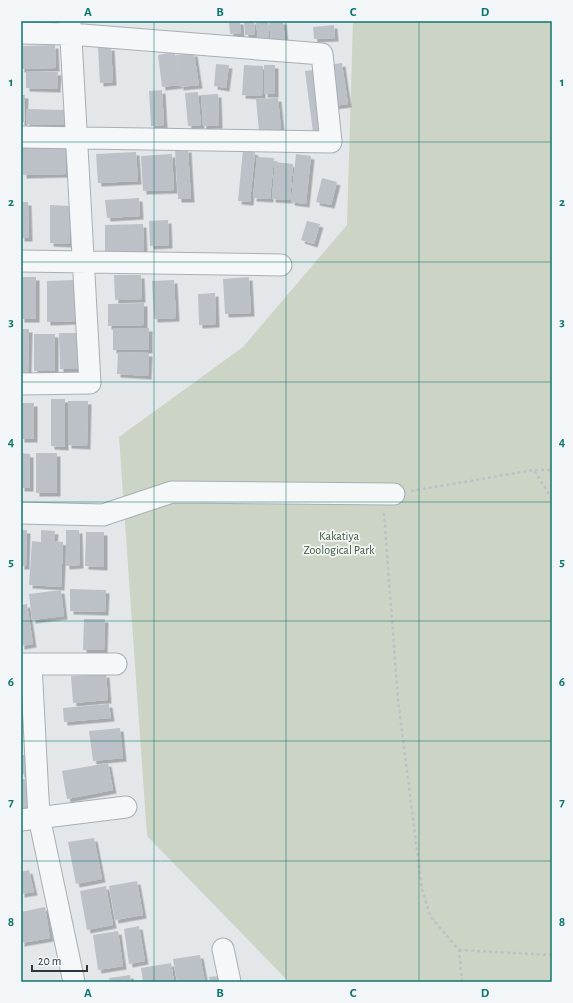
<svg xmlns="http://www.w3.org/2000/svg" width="573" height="1003" viewBox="0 0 573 1003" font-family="'Alegreya Sans',sans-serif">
<defs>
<filter id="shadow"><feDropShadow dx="3.5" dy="3.5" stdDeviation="0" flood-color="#0004"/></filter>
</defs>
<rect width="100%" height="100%" fill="#e3e7ea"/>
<path fill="#cbd4c5" d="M353,21H552V982H289L147,836L119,437L243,347L347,225Z"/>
<path fill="#bbc1c7" filter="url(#shadow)" d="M21,21H50V25H21Z
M229,21H240L241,33L230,34Z
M244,21H254L255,34L245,35Z
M256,21H268L269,40L258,41Z
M269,21H283L285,40L271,42Z
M334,25L335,38L314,39L313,27Z
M55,45L56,68L21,69V46Z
M111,47L113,82L100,83L98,48Z
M175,52L179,85L162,87L158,55Z
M194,53L199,85L180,87L176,55Z
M342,63L348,104L333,106L327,65Z
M216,64L229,65L226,88L214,86Z
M244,65L263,66L262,96L242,95Z
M264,65H275V94H264Z
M320,69L327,130L313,132L305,71Z
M26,71L58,72L57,89L26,88Z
M162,90L164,125L151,126L149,91Z
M198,92L201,125L188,126L185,93Z
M218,94L219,125L203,126L201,95Z
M21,95H25L24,122H21Z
M278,98L281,129L259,131L256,99Z
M26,109L66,110L65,125L26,124Z
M66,147V174L23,175L22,148Z
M188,149L191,199H178L175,150Z
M243,150L255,152L250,202L238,201Z
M136,152L138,181L98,183L96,154Z
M172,154L174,190L143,191L141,156Z
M296,154L311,156L306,204L291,202Z
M257,157L274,158L270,199L253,198Z
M275,162L293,164L290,200L272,199Z
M322,178L337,182L331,205L316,202Z
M139,198L140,216L107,218L105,200Z
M21,202H28L29,238H21Z
M50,205L70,206L69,244L50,243Z
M168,220L169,245L150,246L149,221Z
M307,221L320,224L314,244L301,240Z
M143,224L144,251L105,252V225Z
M114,275H141L142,299L115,300Z
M21,277H36V319H21Z
M249,277L251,313L225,314L223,279Z
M75,280V321L47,322V281Z
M174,280L176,318L154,319L152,281Z
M215,293L216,324L199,325L198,294Z
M144,303V325L108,326V304Z
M113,328H149V350H113Z
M21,329H29L28,373H21Z
M59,333H83V369H60Z
M34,334H55V371H34Z
M118,352L149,353L148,376L117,374Z
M51,399H65V447L51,446Z
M68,401H88L87,446L68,445Z
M21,403H34V439H21Z
M21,453L30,454V488H21Z
M36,453H57V493H36Z
M21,530H27L26,566H21Z
M41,530L55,531L54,541L63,542L61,587L29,585L32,541L41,542Z
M66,530H79L80,565L66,566Z
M86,532H104V567L85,566Z
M70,589L106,590L105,612L70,611Z
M61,590L64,616L32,620L29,594Z
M27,604L33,644L21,646V605Z
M84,619H105L104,650H83Z
M106,674L108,700L73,703L71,676Z
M21,678H26L27,727H21Z
M109,704L111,718L64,722L63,708Z
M120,728L123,758L93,761L89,731Z
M21,755H26L27,774H21Z
M108,763L113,790L67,799L62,771Z
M21,779H29L31,808H21Z
M94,838L102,879L76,884L68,842Z
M29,870L34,892L21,894V872Z
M137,881L143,915L115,920L109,886Z
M106,886L113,925L87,930L80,891Z
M45,907L50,938L21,943V912Z
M139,926L145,961L129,964L124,929Z
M118,931L123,966L98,970L93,935Z
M200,955L205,982H177L173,959Z
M171,963L174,982H143L141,968Z
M130,975L131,982H110L109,978Z
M227,975L228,982H210L209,977Z"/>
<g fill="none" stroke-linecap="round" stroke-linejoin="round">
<defs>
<path id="street" d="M21,33L70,34L322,54L331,142L21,137
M21,261L281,265
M21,384L90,383L70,21
M21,513L103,515L172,492L394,494
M21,664H116
M31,664L39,817L74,982
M21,820L126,807
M223,949L230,982"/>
</defs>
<use href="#street" stroke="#a8afb4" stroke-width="23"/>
<path stroke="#bdc1c6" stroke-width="2.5" stroke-dasharray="3 3" stroke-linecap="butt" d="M535,470H552
M411,491L534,470L552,499
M384,513L398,700L422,889L430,916L459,950L462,982
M459,950L552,955"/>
<use href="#street" stroke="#f6f7f9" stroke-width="21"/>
</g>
<path fill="none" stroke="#0f766e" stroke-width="1" stroke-opacity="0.55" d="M154,21V982M286,21V982M419,21V982M21,142H552M21,262H552M21,382H552M21,502H552M21,621H552M21,741H552M21,861H552"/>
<g text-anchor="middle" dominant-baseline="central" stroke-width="3.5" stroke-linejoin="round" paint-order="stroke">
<g font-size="12" fill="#455c3a" stroke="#f3f6f8">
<text x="339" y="536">Kakatiya<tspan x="339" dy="14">Zoological Park</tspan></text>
</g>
</g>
<rect width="573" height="1003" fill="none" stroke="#f3f6f8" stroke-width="44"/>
<path d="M32 965v6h55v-6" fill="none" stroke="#2c3742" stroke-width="2"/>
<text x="38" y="965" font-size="12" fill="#2c3742" stroke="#f3f6f8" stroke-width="3" paint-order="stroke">20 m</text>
<rect x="22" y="22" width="529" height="959" fill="none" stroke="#0f766e" stroke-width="1.5"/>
<g font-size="13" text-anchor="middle" font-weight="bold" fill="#0f766e">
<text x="88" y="16">A</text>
<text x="220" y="16">B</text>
<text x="353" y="16">C</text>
<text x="485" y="16">D</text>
<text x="11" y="86">1</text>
<text x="562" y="86">1</text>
<text x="11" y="206">2</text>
<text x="562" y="206">2</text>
<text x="11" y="326">3</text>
<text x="562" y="326">3</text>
<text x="11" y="446">4</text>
<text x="562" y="446">4</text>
<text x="11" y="566">5</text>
<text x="562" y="566">5</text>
<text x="11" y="686">6</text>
<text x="562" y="686">6</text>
<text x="11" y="806">7</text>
<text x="562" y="806">7</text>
<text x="11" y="926">8</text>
<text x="562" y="926">8</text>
<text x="88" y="997">A</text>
<text x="220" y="997">B</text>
<text x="353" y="997">C</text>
<text x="485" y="997">D</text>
</g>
</svg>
